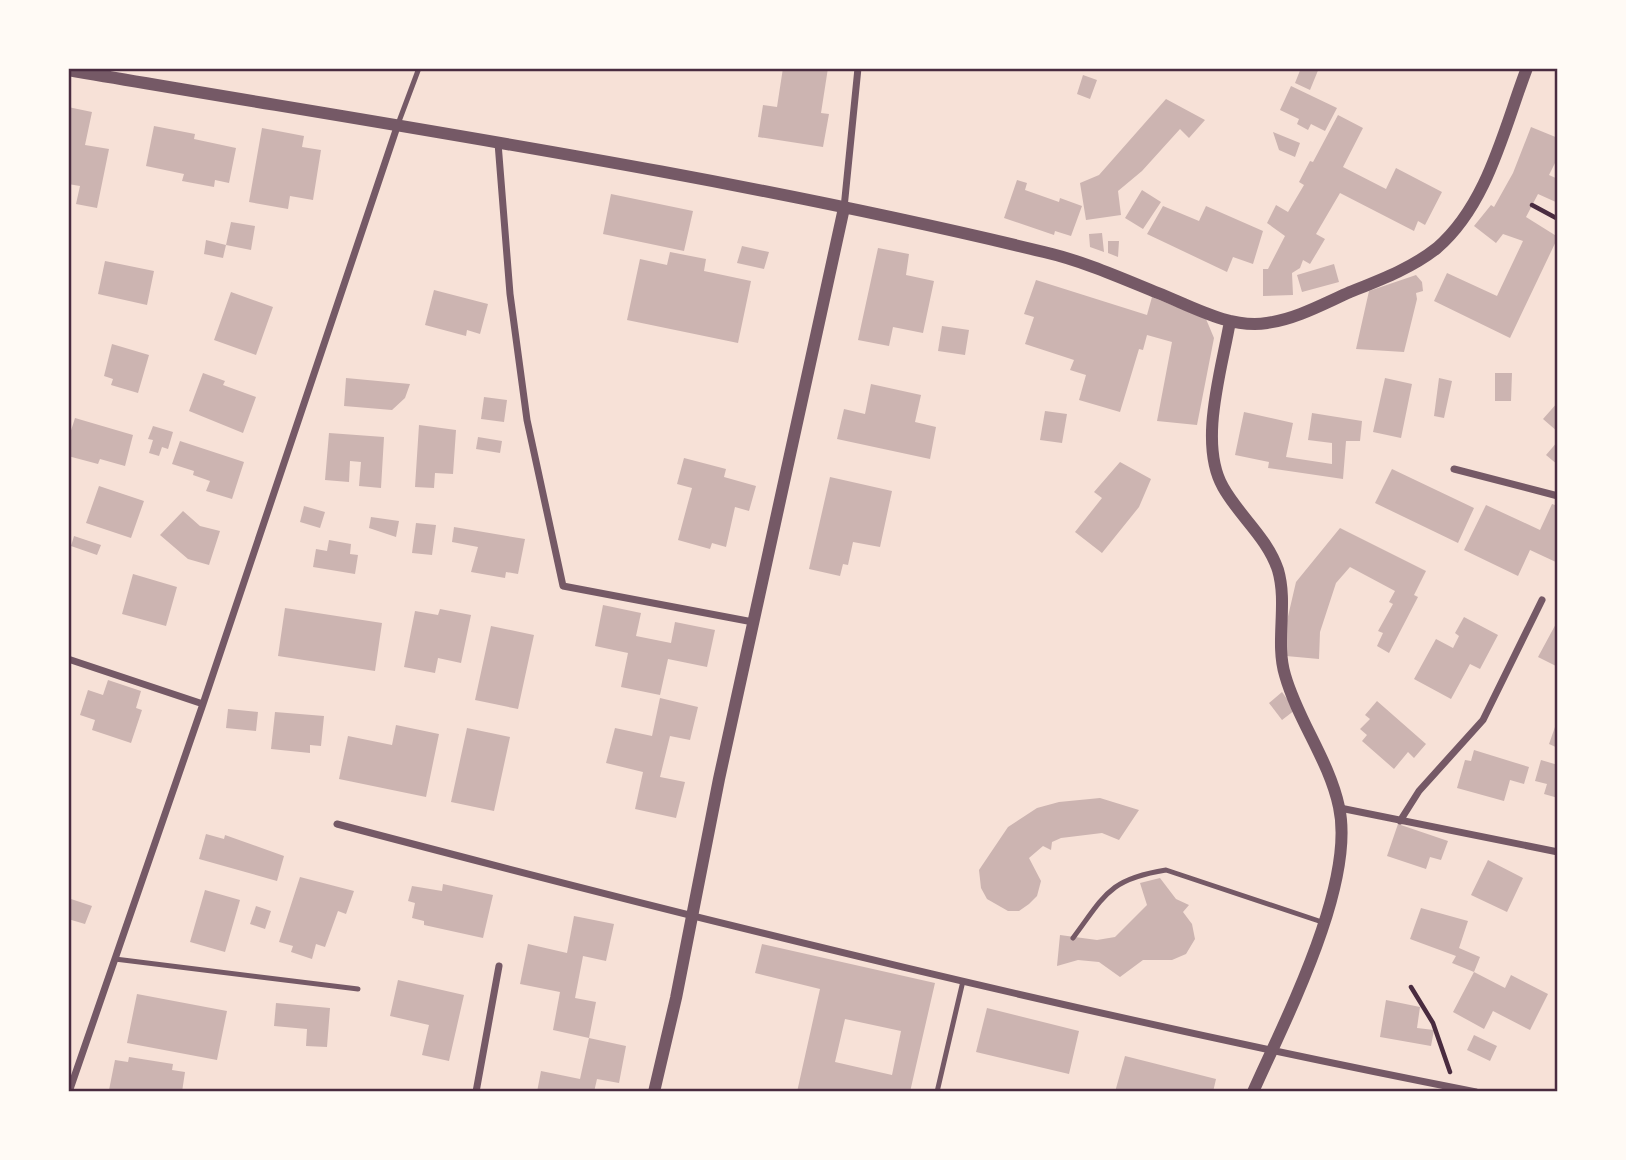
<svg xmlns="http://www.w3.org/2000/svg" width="1626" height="1160" viewBox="0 0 1626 1160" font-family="'DejaVu Sans',sans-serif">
<rect width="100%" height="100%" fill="#f7e1d7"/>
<path fill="#ccb4b1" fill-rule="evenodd" d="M783,68H828L821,113L829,114L823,147L758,137L763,105L777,107Z
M1301,68H1319L1310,90L1295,83Z
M1083,75L1097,80L1090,99L1077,94Z
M1291,86L1337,108L1325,131L1311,124L1308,130L1297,124L1299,119L1280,110Z
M1166,99L1205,120L1189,138L1180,129L1142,171L1118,191L1121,215L1086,220L1080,183L1099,175Z
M68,107L92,112L85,145L109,149L97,208L76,204L80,186L68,184Z
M1338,115L1363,128L1343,167L1386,189L1396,168L1442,192L1425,225L1418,221L1414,231L1340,193L1316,234L1325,239L1310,264L1303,260L1300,268L1292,273L1293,295L1263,296V269H1268L1285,236L1267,223L1276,205L1288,212L1304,185L1299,182L1310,161L1313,162Z
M154,126L195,134L194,139L236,148L229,183L215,180L214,187L182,181L184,174L146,166Z
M1531,127L1558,138V157L1549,175L1558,179V203L1538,194L1526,217L1558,237L1510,338L1434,301L1447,273L1497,296L1523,241L1503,234L1496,243L1474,226L1491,205L1494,207L1513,173Z
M262,128L304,136L302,147L321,150L313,200L290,196L288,209L249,202Z
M1273,132L1300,143L1295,157L1279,150Z
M1017,180L1027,183L1025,190L1059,202L1060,198L1082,206L1071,236L1055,231L1054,235L1004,218Z
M1142,190L1161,202L1143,229L1125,218Z
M611,194L693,211L684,251L603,234Z
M1163,206L1199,221L1206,206L1263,231L1253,264L1233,257L1227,272L1147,234Z
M231,222L255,226L251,250L226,245Z
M1102,233L1104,252L1090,247L1089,234Z
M206,240L226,245L223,258L204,254Z
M1108,241H1119L1118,257L1108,253Z
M742,246L769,252L764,269L737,263Z
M878,248L909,254L906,275L934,281L923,333L893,327L889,346L858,340Z
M670,252L706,259L704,271L751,281L738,343L627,320L640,259L667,265Z
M105,261L154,271L147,305L98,294Z
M1334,264L1339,282L1302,292L1297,275Z
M1416,275L1422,282L1423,291L1416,293L1417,299L1404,352L1356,349L1369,291Z
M1036,280L1147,315L1152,297L1206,319L1214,338L1197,425L1157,421L1172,342L1147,335L1143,350L1139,349L1120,412L1079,400L1086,375L1070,370L1074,360L1025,344L1034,317L1024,314Z
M434,290L488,304L480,334L467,330L466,336L425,325Z
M231,292L273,307L256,355L214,340Z
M942,326L969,330L965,355L938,351Z
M112,344L149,355L138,393L111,385L113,379L104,376Z
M203,373L225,381L223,385L256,397L243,433L189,411Z
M1495,373H1512L1511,401H1495Z
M346,378L410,384L405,398L392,410L344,406Z
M1385,378L1412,384L1401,438L1373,432Z
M1439,378L1452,381L1444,418L1434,416Z
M871,384L921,395L915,422L936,427L930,459L837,439L844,409L865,414Z
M484,397L507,400L504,422L481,419Z
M1558,402V432L1543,419Z
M1045,411L1067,414L1062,443L1040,440Z
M1244,412L1293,423L1286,457L1332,464V443L1308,440L1312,413L1362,421L1360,441H1346L1343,479L1268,468L1269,462L1235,455Z
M75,418L133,435L125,466L100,459L98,464L68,456V440Z
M419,425L456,430L453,474L435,473L434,488L415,487Z
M153,426L173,432L168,449L162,447L159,456L149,453L153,440L148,439Z
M329,433L384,437L381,488L359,486L361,462L350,461L349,482L325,480Z
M478,437L502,441L500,453L476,449Z
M180,441L244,462L232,499L206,491L210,481L193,475L194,471L172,464Z
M1558,441V465L1546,455Z
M684,458L726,469L724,477L756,486L749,511L735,507L726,547L712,543L710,549L678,540L692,488L677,484Z
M1120,462L1151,479L1139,507L1102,553L1075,532L1102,498L1094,492Z
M1392,469L1474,508L1458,543L1375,503Z
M830,477L892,491L880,547L853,542L848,565L843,564L840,576L809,569Z
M99,486L144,501L131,538L86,523Z
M1552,504L1558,506V563L1530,550L1518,576L1464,550L1486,505L1540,530Z
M304,506L325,512L320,528L300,522Z
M183,511L200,526L220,531L209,565L188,559L160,535Z
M371,517L399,521L396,537L369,528Z
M416,523L436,525L432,555L412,553Z
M454,527L525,539L518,574L506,572L505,578L471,572L478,547L452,542Z
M1340,528L1426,571L1414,595L1418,597L1389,653L1377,646L1383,633L1378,631L1393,604L1389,602L1395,591L1350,567L1336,583L1320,632L1319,659L1286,656V625L1296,582Z
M74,536L101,545L97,555L71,546Z
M329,540L351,544L350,554L358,555L355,574L313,567L316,549L327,551Z
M133,574L177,587L166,626L122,614Z
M603,605L641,613L636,636L671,643L675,622L715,630L707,667L668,659L660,695L621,687L628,653L595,646Z
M285,608L382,623L375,671L278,656Z
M440,609L471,615L461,663L438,658L435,673L404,667L415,611L438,615Z
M1464,617L1498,635L1480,669L1470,664L1451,699L1414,679L1436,639L1453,648L1459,636L1455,633Z
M1558,620V667L1538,657Z
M491,626L534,635L518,709L475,700Z
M108,680L141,691L136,708L142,710L131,743L92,730L95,720L80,715L88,690L103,695Z
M1282,692L1295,710L1282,720L1269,703Z
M660,698L698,707L690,740L670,736L660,777L685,782L676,818L635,809L643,772L606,763L615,728L652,736Z
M1377,701L1426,744L1414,758L1408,752L1394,769L1362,741L1367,735L1360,729L1370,719L1365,715Z
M228,709L258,712L256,731L226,728Z
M275,712L324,716L321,746L310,745V753L271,749Z
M396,725L439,734L426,797L339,779L348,736L392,745Z
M1555,727L1558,728V748L1549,744Z
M467,728L510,737L494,811L451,802Z
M1474,750L1529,767L1524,784L1510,780L1504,801L1457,788L1465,760L1471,761Z
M1541,760L1558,765V798L1544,794L1547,784L1535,781Z
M1100,798L1139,810L1119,840L1102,833L1061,838L1052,842L1051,850L1043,846L1029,858L1041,881L1037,896L1029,904L1019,911H1008L987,899L981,888L979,870L1008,827L1037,808L1059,802Z
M1398,824L1448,841L1441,860L1430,857L1426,869L1387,856Z
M206,834L224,839L225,835L284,856L277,881L199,859Z
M1488,860L1523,878L1507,912L1471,895Z
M300,877L354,891L346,914L338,911L325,947L316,944L312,959L291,952L293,946L279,942Z
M1160,878L1176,899L1189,905L1183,912L1192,924L1195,939L1186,954L1172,960H1143L1120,977L1099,962L1078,960L1057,966L1060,935L1097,940L1115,937L1147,905L1140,883Z
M443,884L493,895L483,938L424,925V921L412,918L415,903L408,901L412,886L442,891Z
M205,890L240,900L225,952L190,942Z
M68,898L92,906L85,924L68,919Z
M256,906L271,911L265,929L250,924Z
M1421,908L1468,921L1459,948L1480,957L1474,972L1505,988L1511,975L1548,994L1530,1030L1493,1011L1484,1029L1453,1012L1474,972L1452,963L1456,956L1410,939Z
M574,916L614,924L606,961L583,956L575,998L596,1002L589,1038L553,1030L560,992L520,984L528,944L567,953Z
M762,944L935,983L910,1092H797L820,989L755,973ZM845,1019L901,1031L892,1075L835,1062Z
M398,980L464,995L449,1061L422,1055L429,1025L390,1016Z
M137,994L227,1011L217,1060L127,1043Z
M1386,1000L1420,1007L1417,1028L1434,1030L1431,1046L1380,1037Z
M276,1003L330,1008L327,1047L306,1046L307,1029L274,1026Z
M987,1008L1079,1031L1069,1074L976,1052Z
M1474,1035L1497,1046L1490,1061L1467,1050Z
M589,1038L626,1046L619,1083L597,1079L594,1092H537L541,1071L580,1079Z
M1125,1056L1216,1079L1213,1092H1115Z
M129,1057L173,1064L172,1070L185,1072L182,1092L109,1090L115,1060L128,1062Z"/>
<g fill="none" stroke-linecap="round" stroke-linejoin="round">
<path stroke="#4a2c40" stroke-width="4.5" d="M1532,205L1558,219
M1411,987L1433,1023L1450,1072"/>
<path stroke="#755966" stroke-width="5" d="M398,124L419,68
M1073,938C1105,895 1109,879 1166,870L1325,923
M115,959L358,989
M937,1092L963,981"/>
<path stroke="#755966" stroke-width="7" d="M498,143L510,294L527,420L563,586L753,622
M844,208L858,68
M1454,469L1558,496
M68,659L203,704
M1340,808L1558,852
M1400,821L1419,791L1483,720L1542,600
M337,824C714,924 1093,1017 1476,1092
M69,1092L203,704L397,127
M476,1092L499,966"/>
<path stroke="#755966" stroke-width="12" d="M68,70C394,126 722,174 1044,252C1083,261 1121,278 1158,293C1191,306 1230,329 1267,323C1296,319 1323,304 1350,292C1380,280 1412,268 1437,248C1488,204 1504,128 1527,68
M1230,321C1222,369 1198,443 1223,487C1239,516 1267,537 1278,570C1288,604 1275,642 1285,675C1298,721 1329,760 1339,807C1356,884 1285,1020 1253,1092
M654,1092L676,998L719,779L844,208"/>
</g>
<rect width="1626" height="1160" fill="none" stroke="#fffaf5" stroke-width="140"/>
<rect x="70" y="70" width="1486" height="1020" fill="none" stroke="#4a2c40" stroke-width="2.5"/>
</svg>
